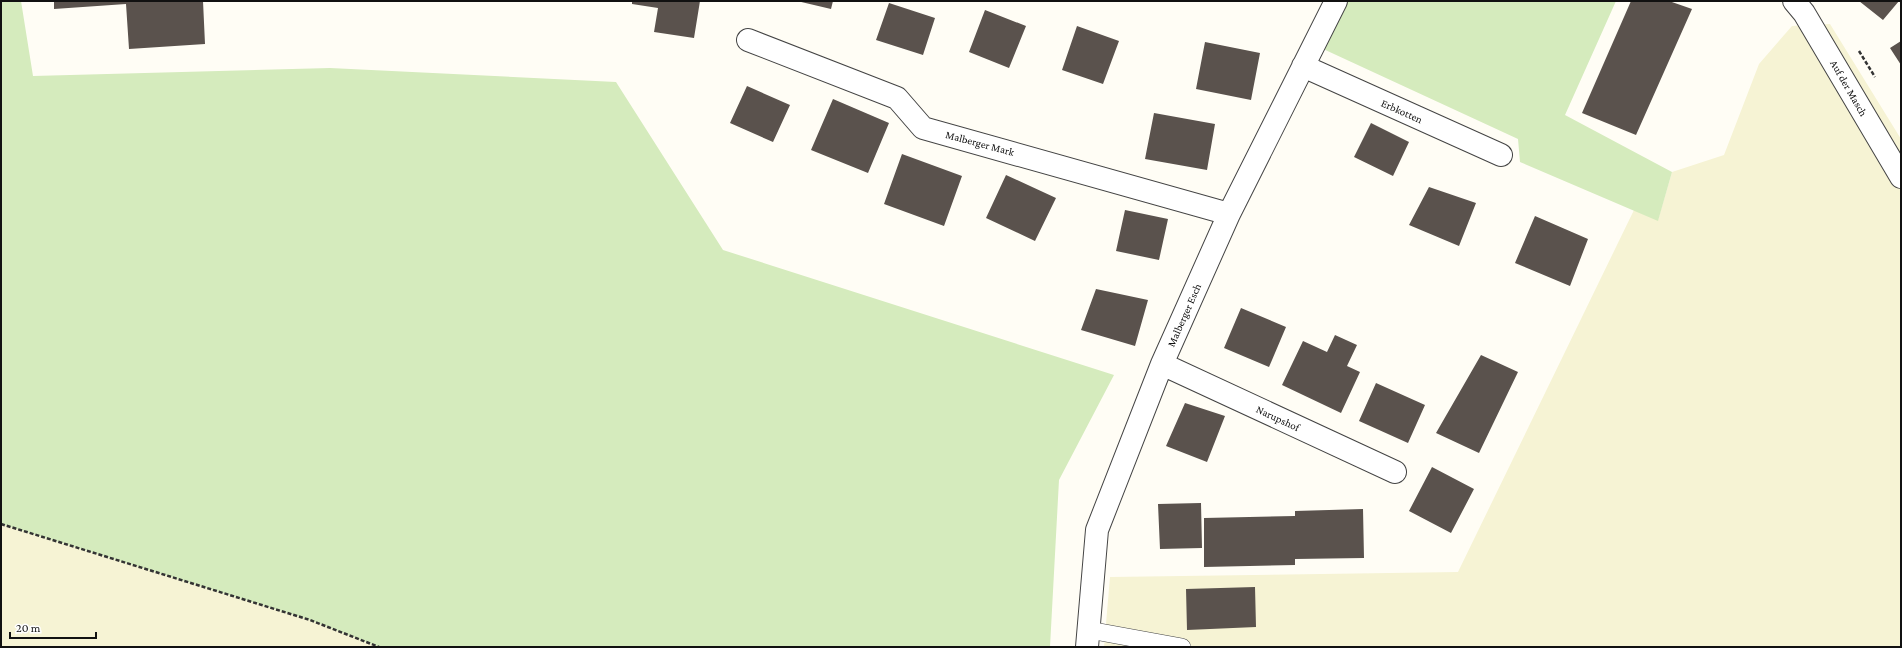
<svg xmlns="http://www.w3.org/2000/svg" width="1902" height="648" viewBox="0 0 1902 648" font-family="'Crimson Pro',serif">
<rect width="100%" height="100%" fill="#fffdf5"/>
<path fill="#f6f3d4" d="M1830,24L1901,139V647H1104L1110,577L1458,572L1634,210L1658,220L1672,172L1724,155L1759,64L1792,26Z
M1,524L310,620L379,647H1Z"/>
<path fill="#d5ebbd" d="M1,1H21L33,76L330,68L616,82L723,250L1114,375L1059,480L1050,647H379L310,620L1,524Z
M1347,1H1616L1565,115L1672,172L1658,221L1520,162L1518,139L1321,48Z"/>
<path fill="#5a524d" d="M54,1H203L205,44L129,49L126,4L54,9Z
M632,1H700L694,38L654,32L658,8L632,4Z
M797,1H833L831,9Z
M1631,1H1669L1692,9L1636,135L1582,113Z
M1859,1H1899L1883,20Z
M889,3L935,18L923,55L876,40Z
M985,10L1026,26L1009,68L969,52Z
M1077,26L1119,41L1103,84L1062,70Z
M1901,41V65L1890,48Z
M1205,42L1260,53L1251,100L1196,89Z
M747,86L790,105L773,142L730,123Z
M833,99L889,123L868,173L811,150Z
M1154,113L1215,124L1207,170L1145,159Z
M1371,123L1409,142L1393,176L1354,157Z
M902,154L962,176L944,226L884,204Z
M1006,175L1056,198L1035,241L986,218Z
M1429,187L1476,203L1459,246L1409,225Z
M1125,210L1168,219L1159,260L1116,251Z
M1535,216L1588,239L1570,286L1515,263Z
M1096,289L1148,300L1135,346L1081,330Z
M1241,308L1286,327L1269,367L1224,348Z
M1335,335L1357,345L1347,366L1360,372L1341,413L1282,385L1303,341L1327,352Z
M1481,355L1518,372L1479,453L1436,433Z
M1376,383L1425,405L1408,443L1359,421Z
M1185,403L1225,416L1207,462L1166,446Z
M1432,467L1474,489L1451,533L1409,511Z
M1201,503L1202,548L1160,549L1158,504Z
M1363,509L1364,558L1295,559V565L1204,567V518L1295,516V511Z
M1255,587L1256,627L1187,630L1186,589Z"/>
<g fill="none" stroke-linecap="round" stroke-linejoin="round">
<defs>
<path id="service" d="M1089,630L1182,647"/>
<path id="minor" d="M1794,1L1804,13L1901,177
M748,40L897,98L923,128L1229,214
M1303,66L1501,155
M1162,364L1395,472
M1087,647L1097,530L1162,364L1229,214L1336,1"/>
</defs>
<use href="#service" stroke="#444" stroke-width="18"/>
<use href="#minor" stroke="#444" stroke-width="24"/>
<path stroke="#333" stroke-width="2.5" stroke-dasharray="4 2" stroke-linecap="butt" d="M1859,51L1875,77
M1,524L310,620L379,647"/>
<use href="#service" stroke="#fff" stroke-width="17"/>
<use href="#minor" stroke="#fff" stroke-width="22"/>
</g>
<g text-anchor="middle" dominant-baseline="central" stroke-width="4" stroke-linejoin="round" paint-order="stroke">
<g font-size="11" fill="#111" stroke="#fff">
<text transform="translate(1849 88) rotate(60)">Auf der Masch</text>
<text transform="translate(1402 111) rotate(24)">Erbkotten</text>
<text transform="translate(980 143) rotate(15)">Malberger Mark</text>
<text transform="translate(1184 315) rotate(-66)">Malberger Esch</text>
<text transform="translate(1278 418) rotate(25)">Narupshof</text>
</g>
</g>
<rect width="1902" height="648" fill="none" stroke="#111111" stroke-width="4"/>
<path d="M10 632v6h86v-6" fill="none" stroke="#111111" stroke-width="2"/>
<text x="16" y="632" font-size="12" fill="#111111" stroke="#ffffff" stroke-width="3" paint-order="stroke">20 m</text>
</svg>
